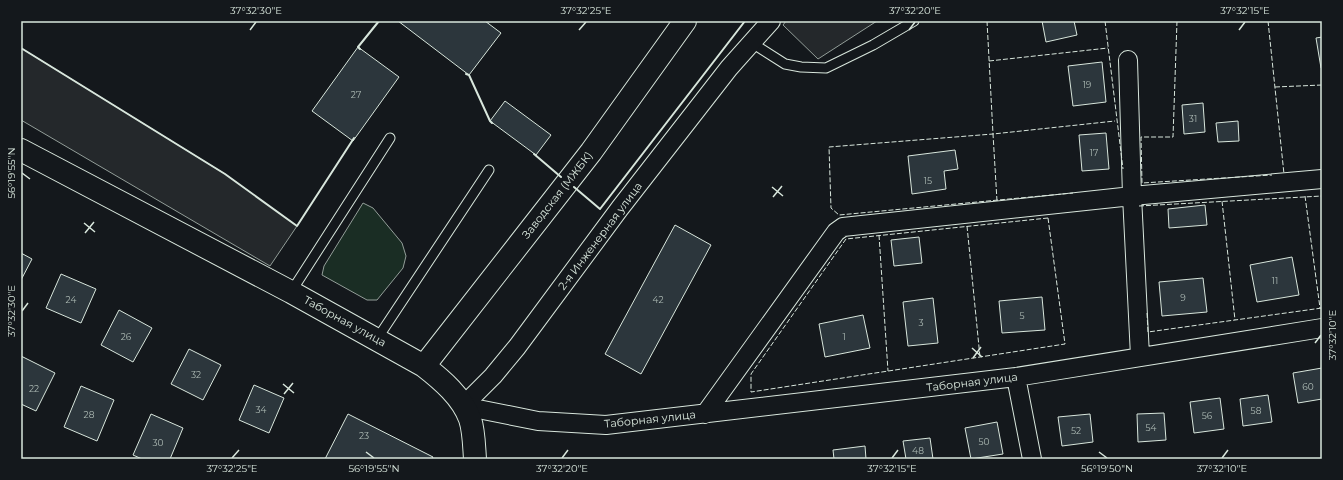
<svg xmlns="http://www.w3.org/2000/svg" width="1343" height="480" viewBox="0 0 1343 480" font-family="Montserrat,sans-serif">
<rect width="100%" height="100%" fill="#14181c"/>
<path fill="#1a2d24" stroke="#939e99" d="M363,203L373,208L402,243L406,256L403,268L377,300H367L322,275L324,266Z"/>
<path fill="#24282b" stroke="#939e99" d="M786,21H877L818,59L783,25Z
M21,48L225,174L297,226L270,266L21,120Z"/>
<path fill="#2c363c" stroke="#d8e6dc" d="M398,21H485L501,33L469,75Z
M1042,21H1074L1077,35L1046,42Z
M1322,37V67L1321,68L1316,38Z
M358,47L399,77L353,141L312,111Z
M1102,62L1106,102L1073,106L1068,66Z
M505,101L551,135L536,155L490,121Z
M1203,103L1205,132L1184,134L1182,105Z
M1238,121L1239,141L1218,142L1216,123Z
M1106,133L1109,169L1082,171L1079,135Z
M955,150L958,169L944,171L946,189L912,194L908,156Z
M1205,205L1207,225L1169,228L1168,209Z
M675,225L711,245L641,374L605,354Z
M919,237L922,263L894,266L891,240Z
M21,253L32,259L21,280Z
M1292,257L1299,295L1257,302L1250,265Z
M61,274L96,289L81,323L46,308Z
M1203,278L1207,312L1162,316L1159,282Z
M1042,297L1045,330L1002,333L999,301Z
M933,298L938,343L908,346L903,302Z
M119,310L152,328L133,362L101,345Z
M863,315L870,348L825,357L819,324Z
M189,349L221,365L203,400L171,384Z
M21,356L55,373L36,411L21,404Z
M1322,368V399L1298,403L1293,373Z
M254,385L284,398L269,433L239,420Z
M81,386L114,400L97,441L64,427Z
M1268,395L1272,422L1243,426L1240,399Z
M1220,398L1224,429L1194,433L1190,402Z
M1164,413L1166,440L1138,442L1137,414Z
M151,414L183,428L170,459H142L133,455Z
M348,414L433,457L432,459H325Z
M1090,414L1093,442L1062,446L1058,417Z
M997,422L1003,454L971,459L965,428Z
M930,438L933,459H906L903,441Z
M865,446L866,459H834L833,450Z"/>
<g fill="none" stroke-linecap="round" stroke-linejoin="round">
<defs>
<path id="lane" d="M752,43L785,64L801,67L826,68L873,45L914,21
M291,292L390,138
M377,339L489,170"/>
<path id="street" d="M1128,60L1132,196L1140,356
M1016,377L1032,459
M463,406L538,421L606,425L1016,377L1322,328
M463,406L493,376L517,347L620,208L729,68L771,21
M705,414L836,232L843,227L1132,196L1322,179"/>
<path id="secondary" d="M21,150L291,292L424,366C442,380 462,397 470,419C474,431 474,446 475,459
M424,366L591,152L685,21"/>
</defs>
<use href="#lane" stroke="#d8e6dc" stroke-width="11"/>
<use href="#street" stroke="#d8e6dc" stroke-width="20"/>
<use href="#secondary" stroke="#d8e6dc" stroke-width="24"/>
<use href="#lane" stroke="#14181c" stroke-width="9"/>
<use href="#street" stroke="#14181c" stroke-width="18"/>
<use href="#secondary" stroke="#14181c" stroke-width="22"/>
<path stroke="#d8e6dc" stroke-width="1" stroke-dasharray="5 2" stroke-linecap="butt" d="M987,21L993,134L829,147L831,208L839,215L1073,193
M1105,21L1123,169
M1177,21L1173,137H1141L1142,183L1272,175
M1268,21L1284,174
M989,61L1108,48
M1275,87L1322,85
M1305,196L1320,308
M997,201L993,134L1115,121
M1222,201L1235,320
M1139,206L1322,196
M1048,218L1065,344L751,392V374L846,239Z
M967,226L980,357
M879,235L888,371
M1147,313L1148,332L1322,308"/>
<path stroke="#d8e6dc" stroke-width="2" d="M21,48L225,174L297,226L354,138
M360,49L358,47L379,21
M466,74L469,75L490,121L492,123
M534,154L561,177
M574,187L600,209L745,21"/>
</g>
<path fill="none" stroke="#d8e6dc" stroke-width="1.5" d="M250,30L256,22M579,30L586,22M909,30L915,22M1239,30L1245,22M22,173L30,179M772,187L783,196M773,197L782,186M84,223L95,232M85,233L94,222M22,311L28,303M1315,343L1321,335M972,348L982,357M973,358L981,347M283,384L294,393M284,394L293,383M366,452L374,458M1099,452L1107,458M232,458L239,450M562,458L568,450M892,458L898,450M1222,458L1228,450"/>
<g text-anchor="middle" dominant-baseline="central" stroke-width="3" stroke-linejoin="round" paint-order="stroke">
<g font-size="9" fill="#adbab4">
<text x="1087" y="84">19</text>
<text x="356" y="94">27</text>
<text x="1193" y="118">31</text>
<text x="1094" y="152">17</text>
<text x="928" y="180">15</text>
<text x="1275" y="280">11</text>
<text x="1183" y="297">9</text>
<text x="71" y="299">24</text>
<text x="658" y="299">42</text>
<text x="1022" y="315">5</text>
<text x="921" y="322">3</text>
<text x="126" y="336">26</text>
<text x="844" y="336">1</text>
<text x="196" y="374">32</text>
<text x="1308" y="386">60</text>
<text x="34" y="388">22</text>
<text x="261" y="409">34</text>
<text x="1256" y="410">58</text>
<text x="89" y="414">28</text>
<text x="1207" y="415">56</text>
<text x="1151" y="427">54</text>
<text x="1076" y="430">52</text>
<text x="364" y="435">23</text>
<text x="984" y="441">50</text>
<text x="158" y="442">30</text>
<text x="918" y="450">48</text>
</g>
<g font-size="11" fill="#d8e6dc" stroke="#14181c">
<text transform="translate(557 195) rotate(-52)">Заводская (МЖБК)</text>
<text transform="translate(600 236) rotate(-53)">2-я Инженерная улица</text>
<text transform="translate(345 321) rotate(29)">Таборная улица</text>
<text transform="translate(972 382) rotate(-7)">Таборная улица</text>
<text transform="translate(650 419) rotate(-6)">Таборная улица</text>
</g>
</g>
<rect width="1343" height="480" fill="none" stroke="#14181c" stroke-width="44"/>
<rect x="22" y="22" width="1299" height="436" fill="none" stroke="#d8e6dc" stroke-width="1.5"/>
<g font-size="10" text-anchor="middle" fill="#d8e6dc">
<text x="256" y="14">37°32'30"E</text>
<text x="586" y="14">37°32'25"E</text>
<text x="915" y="14">37°32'20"E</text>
<text x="1245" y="14">37°32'15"E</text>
<text transform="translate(11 173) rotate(-90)" y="4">56°19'55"N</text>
<text transform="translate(11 311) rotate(-90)" y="4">37°32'30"E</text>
<text transform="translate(1332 335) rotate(-90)" y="4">37°32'10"E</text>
<text x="232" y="472">37°32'25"E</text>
<text x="374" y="472">56°19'55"N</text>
<text x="562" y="472">37°32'20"E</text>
<text x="892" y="472">37°32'15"E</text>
<text x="1107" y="472">56°19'50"N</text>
<text x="1222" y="472">37°32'10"E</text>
</g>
</svg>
